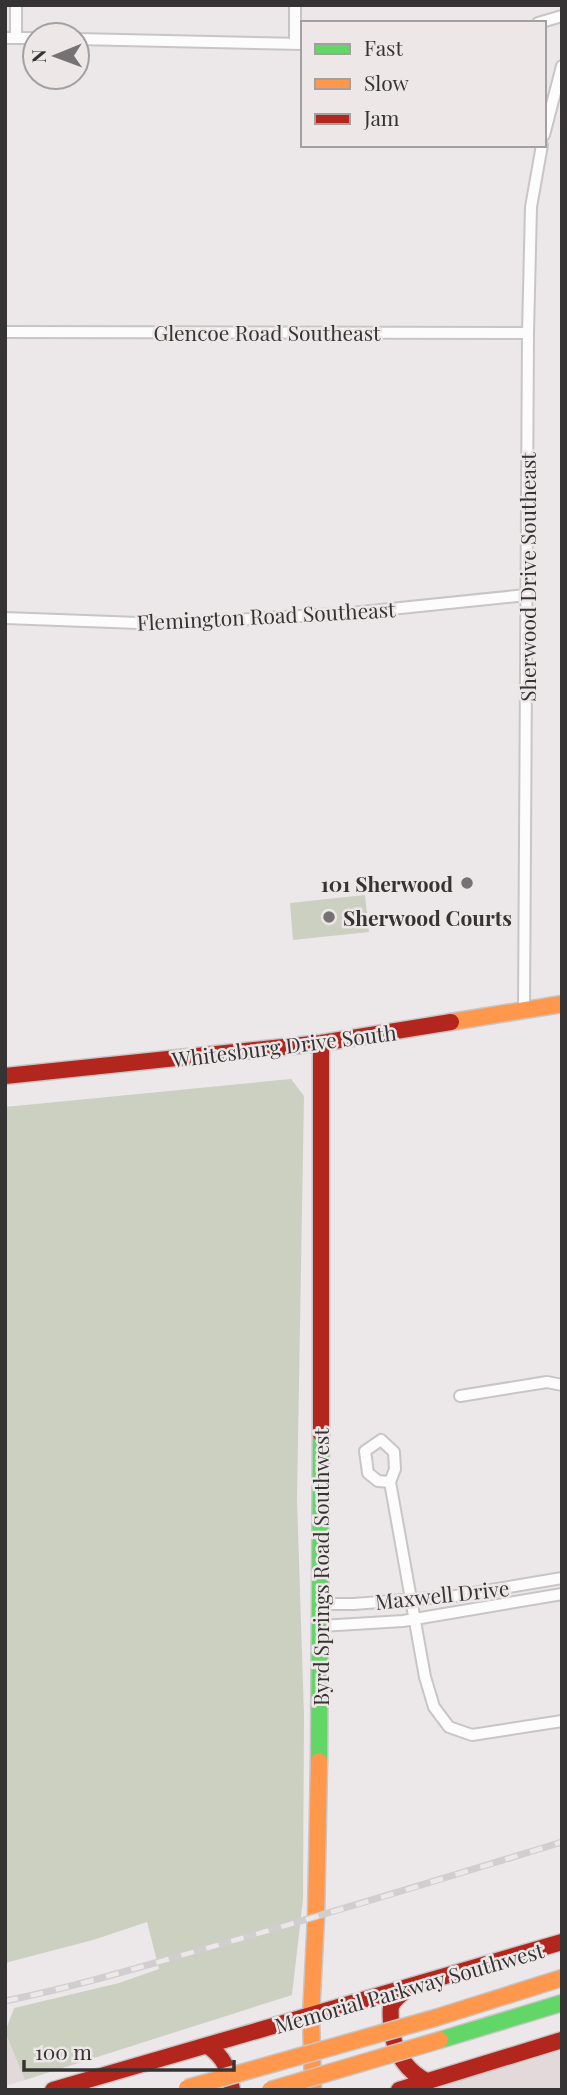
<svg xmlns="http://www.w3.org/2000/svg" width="567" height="2095" viewBox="0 0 567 2095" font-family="'Playfair Display',serif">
<rect width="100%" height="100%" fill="#ece8e9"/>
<path fill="#e3d9db" d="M5,2032L25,2080L5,2086Z
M562,2049V2090H422Z"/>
<path fill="#ccd0c1" d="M365,895L369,932L293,940L290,903Z
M291,1079L304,1096L297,1499L304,1715L303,1899L292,1995L25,2080L5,2032L14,2008L119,1983L159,1969L147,1922L93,1940L5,1963V1107Z"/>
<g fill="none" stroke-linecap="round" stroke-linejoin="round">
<defs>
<path id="street" d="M538,23L562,16
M16,37V5
M5,38H35
M77,39L303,44
M295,44V5
M544,135L562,66
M5,332L528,333
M5,618L165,624L352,613L526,595
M524,1011L528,333L531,207L542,145
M460,1396L547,1382L562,1385
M381,1440L394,1452L395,1469L390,1482L378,1481L368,1473L365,1451Z
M390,1482L425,1677L434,1707L449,1727L472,1735L562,1721
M321,1604H354L455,1596L562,1578
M321,1626L403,1621L562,1594"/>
<path id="fast" d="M319,1761L321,1434
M440,2040L562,2003"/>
<path id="slow" d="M451,1022L562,1004
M435,2018L562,1978
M313,2090L311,2016L316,1917L319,1761"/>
<path id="jam" d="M321,1043V1434
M5,1076L321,1043L451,1022
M410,1987C404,1992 393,1999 391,2007C390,2012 391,2019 391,2024C393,2050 404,2070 428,2082
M208,2046C225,2058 229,2070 232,2090
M53,2090L562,1942
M399,2090L562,2040"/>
</defs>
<use href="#street" stroke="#c8c5c5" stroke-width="14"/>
<use href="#fast" stroke="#c8c5c5" stroke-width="19"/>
<use href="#slow" stroke="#c8c5c5" stroke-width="19"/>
<use href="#jam" stroke="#c8c5c5" stroke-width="19"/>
<use href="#street" stroke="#fcfcfc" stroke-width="10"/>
<use href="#fast" stroke="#63d668" stroke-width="16"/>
<use href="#slow" stroke="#ff974d" stroke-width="16"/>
<use href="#jam" stroke="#b3261e" stroke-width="16"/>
<defs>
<path id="rail" d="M5,2001C75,1987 143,1966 211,1947C328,1914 445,1878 562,1842"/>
</defs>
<use href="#rail" stroke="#d0cecf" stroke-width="7"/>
<use href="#rail" stroke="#ede7e8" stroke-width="4.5" stroke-dasharray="13" stroke-linecap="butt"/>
<defs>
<path id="slow-bridge" d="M187,2088L435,2018
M270,2090L440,2040"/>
</defs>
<use href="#slow-bridge" stroke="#c8c5c5" stroke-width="19" stroke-linecap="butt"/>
<use href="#slow-bridge" stroke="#ff974d" stroke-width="16"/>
</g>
<g fill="#767273" stroke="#ede7e8" stroke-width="2.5">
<circle cx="467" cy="883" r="7"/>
<circle cx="329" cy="917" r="7"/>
</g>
<g text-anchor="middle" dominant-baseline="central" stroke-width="5" stroke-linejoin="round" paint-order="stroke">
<g font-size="21" fill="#363334" stroke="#ede7e8">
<text x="267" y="332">Glencoe Road Southeast</text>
<text transform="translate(527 577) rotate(-90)">Sherwood Drive Southeast</text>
<text transform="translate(266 615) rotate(-3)">Flemington Road Southeast</text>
<text transform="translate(284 1045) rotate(-7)">Whitesburg Drive South</text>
<text transform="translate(320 1567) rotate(-90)">Byrd Springs Road Southwest</text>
<text transform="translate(442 1594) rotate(-6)">Maxwell Drive</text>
<text transform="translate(409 1987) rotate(-16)">Memorial Parkway Southwest</text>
</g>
<g font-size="21" font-weight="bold" fill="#363334" stroke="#ede7e8" text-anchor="end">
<text x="453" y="883">101 Sherwood</text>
<text x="343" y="917" text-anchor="start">Sherwood Courts</text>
</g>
</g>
<rect width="567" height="2095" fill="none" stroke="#363334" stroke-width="14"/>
<rect x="301" y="21" width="245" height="126" fill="#ede7e8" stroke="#a49fa0" stroke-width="2"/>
<rect x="315" y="44" width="35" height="10" fill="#63d668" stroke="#a49fa0" stroke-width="2"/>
<text x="364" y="56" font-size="21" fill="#363334">Fast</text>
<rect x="315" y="79" width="35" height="10" fill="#ff974d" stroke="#a49fa0" stroke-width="2"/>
<text x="364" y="91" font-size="21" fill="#363334">Slow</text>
<rect x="315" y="114" width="35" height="10" fill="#b3261e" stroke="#a49fa0" stroke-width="2"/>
<text x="364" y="126" font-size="21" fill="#363334">Jam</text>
<g transform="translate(56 56) rotate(269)"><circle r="33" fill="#ede7e8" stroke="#a49fa0" stroke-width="2"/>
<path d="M0-5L12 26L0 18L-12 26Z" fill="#767273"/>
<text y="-10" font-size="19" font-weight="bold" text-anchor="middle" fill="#363334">N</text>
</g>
<path d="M24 2060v10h210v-10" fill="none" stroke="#363334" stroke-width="3.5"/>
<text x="35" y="2060" font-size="21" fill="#363334" stroke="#ede7e8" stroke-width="5" paint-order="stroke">100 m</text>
</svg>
